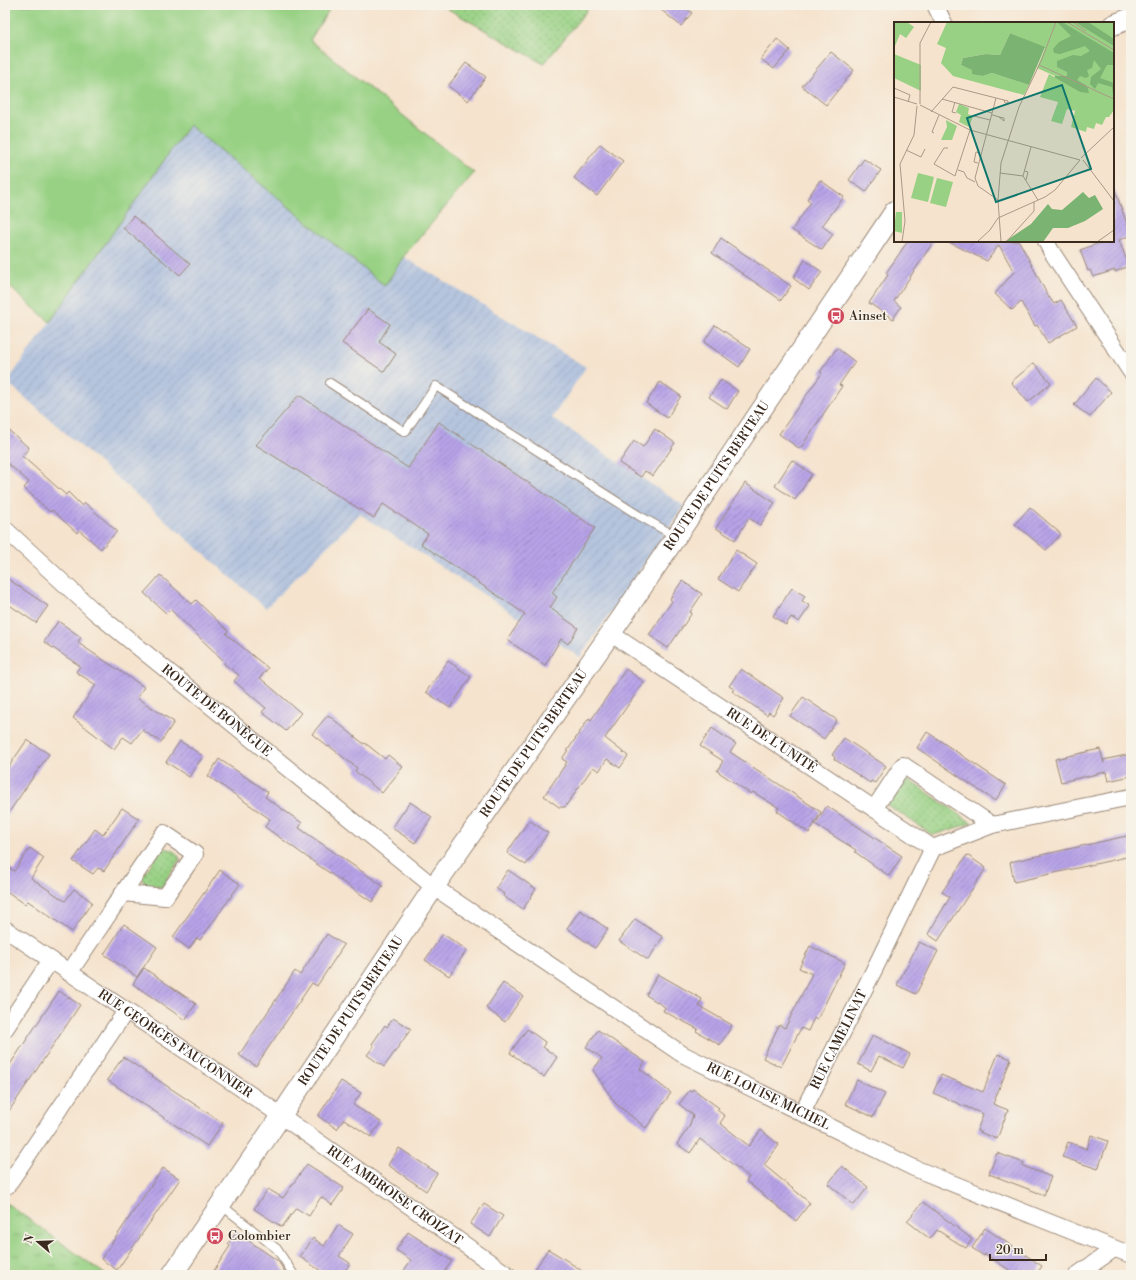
<svg xmlns="http://www.w3.org/2000/svg" width="1136" height="1280" viewBox="0 0 1136 1280" font-family="'Libre Bodoni',serif">
<defs>
<pattern id="industrial-furrows" width="10" height="10" patternUnits="userSpaceOnUse"><rect width="10" height="10" fill="#b6c5de"/><path d="M-1 1l2-2M0 10L10 0M9 11l2-2" fill="none" stroke="#9da9be"/></pattern>
<pattern id="grass-dots" width="8" height="8" patternUnits="userSpaceOnUse"><rect width="8" height="8" fill="#98d184"/><path d="M2 2h.1M6 6h.1" fill="none" stroke="#7daa6b" stroke-width="1.8" stroke-linecap="round"/></pattern>
<pattern id="park-tufts" width="24" height="20" patternUnits="userSpaceOnUse"><rect width="24" height="20" fill="#98d184"/><path d="M3 7l-1-3M5 7V3M7 7l1-3M15 17l-1-3M17 17v-4M19 17l1-3" fill="none" stroke="#7daa6b"/></pattern>
<pattern id="building-hatch" width="6" height="6" patternUnits="userSpaceOnUse"><rect width="6" height="6" fill="#b7a3e8"/><path d="M-1 1l2-2M0 6l6-6M5 7l2-2" fill="none" stroke="#9685bb"/></pattern>
</defs>
<rect width="100%" height="100%" fill="#f7f3e8"/>
<filter id="ink" filterUnits="userSpaceOnUse"><feTurbulence type="fractalNoise" baseFrequency=".025" numOctaves="2"/><feDisplacementMap in="SourceGraphic" scale="8" xChannelSelector="R" yChannelSelector="G"/><feConvolveMatrix kernelMatrix="1 2 1 2 8 2 1 2 1" color-interpolation-filters="sRGB"/></filter>
<filter id="wash" filterUnits="userSpaceOnUse"><feTurbulence type="fractalNoise" baseFrequency=".012" numOctaves="4" result="noise"/><feDisplacementMap in="SourceGraphic" scale="16" xChannelSelector="R" yChannelSelector="G"/><feGaussianBlur stdDeviation="0.9" result="paint"/><feColorMatrix in="noise" values="0 0 0 0 0 0 0 0 0 0 0 0 0 0 0 0 0 1.4 0 .05"/><feComposite in="paint" operator="in"/></filter>
<g filter="url(#wash)">
<rect width="100%" height="100%" fill="#f5e3cd"/>
<path fill="url(#industrial-furrows)" d="M189,125L385,286L404,257L586,367L552,418L684,506L580,657L360,514L266,608L7,382L50,322Z"/>
<path fill="url(#grass-dots)" stroke="#6a7e51" d="M441,5H591L544,64Z
M906,778L972,823L933,835L887,805Z
M162,848C171,849 176,850 180,859L162,887L145,886L142,877Z"/>
<path fill="url(#park-tufts)" stroke="#6a7e51" d="M5,1202L106,1275H5Z"/>
<path fill="#98d184" stroke="#6a7e51" d="M5,5H332L310,40L474,173L404,256L385,286L189,125L50,322L5,283Z"/>
<g id="blocks">
<path fill="url(#building-hatch)" d="M655,5H682L692,13L681,26Z
M777,39L790,50L774,69L761,59Z
M831,52L854,70L826,105L802,86Z
M466,63L486,77L468,101L448,86Z
M600,144L623,161L597,196L574,178Z
M864,159L881,170L866,192L849,180Z
M820,180L844,197L822,226L833,234L822,250L792,230L811,202L807,199Z
M1115,190L1131,235L1119,240L1129,266L1115,272V270L1093,277L1090,270L1088,271L1080,250L1105,241H1113V191Z
M133,216L190,264L180,275L123,228Z
M721,238L791,286L781,300L712,253Z
M908,241H934L894,301L901,307L893,319L869,303L888,275L886,273Z
M947,241H1019L1047,294L1054,304L1061,300L1077,326L1048,343L1037,325L1035,326L1021,302L1012,310L995,294L1014,272L999,245L987,261Z
M805,260L822,272L809,290L793,278Z
M368,309L390,324L379,342L396,354L384,372L342,343Z
M715,325L750,349L739,367L704,342Z
M837,348L855,362L839,385L842,386L800,449L779,434L822,373L820,372Z
M1034,363L1051,383L1028,402L1011,382Z
M1096,378L1111,392L1090,417L1074,405Z
M721,380L738,391L727,409L709,397Z
M660,382L681,396L667,418L646,403Z
M299,395L408,468L439,422L595,528L552,593L557,597L550,608L578,628L568,644L561,639L545,665L507,640L525,614L421,544L428,534L383,504L374,518L256,445Z
M5,427L29,448L22,456L66,495L68,492L82,506L85,503L117,531L101,549L79,530L77,533L52,510L50,512L24,488L29,482L5,461Z
M655,429L675,443L653,476L645,471L641,477L619,463L634,441L643,447Z
M792,460L812,474L795,500L775,486Z
M745,483L775,503L760,525L749,518L735,540L716,528Z
M1030,507L1061,534L1046,550L1015,524Z
M736,550L757,564L738,592L718,579Z
M160,575L192,604L196,600L228,631L226,634L268,668L260,678L301,713L286,731L262,712L266,708L234,681L239,675L224,664L225,662L170,609L166,613L144,593Z
M5,577L48,606L36,623L5,602Z
M682,581L702,594L690,612L692,613L668,648L649,635L672,601L670,599Z
M792,588L805,596L802,601L810,606L799,622L791,617L786,625L773,616Z
M58,621L81,637L78,643L144,687L137,698L174,722L161,742L142,730L132,743L123,737L114,749L73,718L96,685L76,672L80,666L44,642Z
M448,661L471,677L450,708L426,692Z
M626,669L644,682L605,738L628,756L620,768L607,759L599,771L593,767L565,807H559L544,796L567,762L562,759L589,718L591,720Z
M741,669L784,698L773,715L769,712L767,715L732,691L734,689L729,686Z
M803,697L837,720L824,739L790,716Z
M328,715L364,744L365,743L385,759L388,755L403,767L382,793L355,771L357,768L329,746L328,747L312,734Z
M712,728L736,744L730,752L821,812L809,833L777,811L779,808L753,792L751,794L717,771L723,761L700,746Z
M927,732L1006,785L995,801L917,748Z
M844,738L886,766L875,783L871,781L870,783L834,759L835,757L832,755Z
M27,740L49,754L5,818V772Z
M180,741L203,756L189,777L166,762Z
M1100,749L1104,763L1103,760L1131,754V776L1108,781L1106,772L1061,782L1055,759Z
M219,759L268,792L265,797L302,823L299,828L383,886L372,902L318,865L265,827L270,819L208,776Z
M410,802L432,817L415,843L392,828Z
M827,806L902,856L889,876L855,852L856,850L815,824Z
M122,808L139,819L104,871L98,868L93,874L73,861L95,829L103,835Z
M529,820L548,833L526,865L507,853Z
M1131,835V856L1014,882L1010,862Z
M30,848L44,858L31,878L65,901L74,889L92,902L72,932L28,901L25,904L5,890V865L14,871Z
M967,855L986,868L938,941L928,934L950,897L942,892Z
M220,870L240,884L200,940L197,938L189,949L173,937Z
M508,870L536,889L523,909L503,896L504,894L496,888Z
M580,910L608,929L595,948L567,928Z
M635,919L663,937L648,960L619,941Z
M124,924L157,947L137,977L104,954Z
M327,934L344,945L317,986L312,983L256,1066L239,1055L295,971L300,975Z
M443,934L467,950L449,976L425,960Z
M919,942L938,951L916,994L897,985Z
M810,946L845,963L817,1020L814,1018L808,1031L801,1028L781,1067L763,1058L779,1025L785,1028L812,974L799,968Z
M144,968L196,1004L185,1020L133,984Z
M658,974L702,999L699,1006L732,1025L720,1045L696,1031L698,1029L663,1011L665,1007L646,995Z
M503,983L523,996L505,1022L486,1008Z
M59,991L80,1005L5,1117V1072Z
M393,1018L411,1029L384,1067L367,1055L374,1046L372,1044L385,1025L387,1027Z
M527,1029L545,1042L543,1047L557,1057L544,1077L510,1053Z
M598,1030L645,1062L640,1069L671,1093L646,1128L615,1103L593,1070L602,1058L586,1047Z
M873,1035L910,1054L903,1068L879,1056L871,1071L858,1064Z
M998,1054L1011,1059L993,1104L1008,1110L997,1139L977,1131L983,1114L933,1093L941,1075L983,1092Z
M123,1057L223,1123L207,1146L107,1080Z
M857,1080L885,1094L873,1117L845,1104Z
M341,1081L361,1093L353,1105L381,1122L371,1137L344,1119L337,1129L318,1116Z
M693,1089L719,1108L717,1110L725,1116L720,1123L749,1146L761,1130L779,1145L764,1165L810,1203L796,1221L746,1181L749,1177L700,1139L690,1153L677,1144L689,1127L693,1115L679,1104L690,1090L692,1091Z
M1091,1135L1108,1141L1098,1169L1062,1157L1068,1142L1087,1149Z
M399,1148L437,1173L426,1191L388,1165Z
M997,1153L1024,1163L1023,1166L1051,1177L1044,1195L989,1174Z
M307,1164L344,1188L332,1205L321,1197L309,1216L296,1208L282,1227L254,1209L268,1189L283,1198Z
M842,1166L868,1187L854,1205L828,1184Z
M163,1168L180,1179L117,1270L101,1259Z
M923,1202L972,1239L966,1248L937,1230L930,1239L907,1221Z
M484,1204L503,1216L490,1237L470,1224Z
M338,1225L353,1234L339,1256L350,1263L342,1275H327L300,1257L313,1238L324,1246Z
M985,1228L1042,1266L1036,1275H1017L985,1254L984,1256L972,1248Z
M236,1232L278,1261L287,1275H211L230,1246L228,1244Z
M408,1232L452,1261L442,1275H401L411,1260L396,1250Z
M548,1249L566,1260L588,1275H544L535,1269Z"/>
</g>
</g>
<g filter="url(#ink)">
<use href="#blocks" fill-opacity="0" stroke="#988676" stroke-width="1"/>
<g fill="none" stroke-linecap="round" stroke-linejoin="round">
<defs>
<path id="service" d="M330,383L405,432L436,386L638,515L675,536
M221,1205L277,1249L294,1275"/>
<g id="minor">
<path d="M935,5L944,23"/>
<path d="M1046,241L1051,251L1131,372"/>
<path id="s1" d="M5,529L95,612L434,887L682,1054L914,1168L1131,1255"/>
<path id="s2" d="M610,633L933,848L992,825L1131,797"/>
<path d="M874,809L903,765L992,825"/>
<path id="s3" d="M5,929L263,1103L508,1275"/>
<path d="M69,973C101,926 132,879 164,833L195,854L165,897L123,893"/>
<path d="M5,1029L51,960"/>
<path id="s4" d="M802,1113L876,966L933,848"/>
<path d="M7,1186L126,1011"/>
<path d="M1077,1275L1114,1249"/>
</g>
<g id="tertiary">
<path d="M1113,25L1131,18"/>
<path id="s5" d="M172,1275L264,1141L434,887L622,617L895,211"/>
</g>
</defs>
<use href="#service" stroke="#988676" stroke-width="10"/>
<use href="#minor" stroke="#988676" stroke-width="18"/>
<use href="#tertiary" stroke="#988676" stroke-width="22"/>
<use href="#service" stroke="#fff" stroke-width="8"/>
<use href="#minor" stroke="#fff" stroke-width="16"/>
<use href="#tertiary" stroke="#fff" stroke-width="20"/>
</g>
</g>
<defs>
<symbol id="bus-disc" viewBox="-11 -11 22 22"><circle r="9.5" fill="#d1495b" stroke="#f7f3e8"/><path d="M-5-6H5V4H4V6H2V4H-2V6H-4V4H-5ZM-3.5-4V0h7V-4ZM-3.5 1.2v1.5H-2V1.2ZM2 1.2v1.5H3.5V1.2Z" fill="#fff"/></symbol>
</defs>
<g fill-rule="evenodd">
<use href="#bus-disc" x="826" y="306" width="20" height="20"/>
<use href="#bus-disc" x="205" y="1226" width="20" height="20"/>
</g>
<g text-anchor="middle" dominant-baseline="central" stroke-width="3" stroke-linejoin="round" paint-order="stroke">
<g font-size="13" fill="#3b2a1e" stroke="#f7f3e8" text-anchor="start">
<text x="849" y="316">Ainset</text>
<text x="228" y="1236">Colombier</text>
</g>
<g font-size="13" fill="#3b2a1e" stroke="#f7f3e8">
<text stroke="none"><textPath href="#s5" startOffset="967">ROUTE DE PUITS BERTEAU</textPath></text>
<text stroke="none"><textPath href="#s1" startOffset="279">ROUTE DE BONÈGUE</textPath></text>
<text stroke="none"><textPath href="#s2" startOffset="194">RUE DE L'UNITÉ</textPath></text>
<text stroke="none"><textPath href="#s5" startOffset="643">ROUTE DE PUITS BERTEAU</textPath></text>
<text stroke="none"><textPath href="#s5" startOffset="319">ROUTE DE PUITS BERTEAU</textPath></text>
<text stroke="none"><textPath href="#s4" startOffset="82">RUE CAMELINAT</textPath></text>
<text stroke="none"><textPath href="#s3" startOffset="205">RUE GEORGES FAUCONNIER</textPath></text>
<text stroke="none"><textPath href="#s1" startOffset="954">RUE LOUISE MICHEL</textPath></text>
<text stroke="none"><textPath href="#s3" startOffset="472">RUE AMBROISE CROIZAT</textPath></text>
</g>
</g>
<g transform="translate(894 22)">
<rect width="220" height="220" fill="#f5e3cd"/>
<path d="M0,0H13L20,5L12,16L6,12L1,24ZM53,0H220V88L215,95H212L208,103L202,101L200,107L193,105L192,110L177,105L182,85L160,57L161,54L143,46L151,26L116,11L106,33L92,32L69,36L67,43L79,48L78,51L89,54L98,51L135,63L130,73L59,54L47,41L52,26L43,22ZM0,32L27,43V69L0,56ZM52,98L63,104L58,118H47L53,105Z" fill="#98d184"/>
<path d="M163,0H168L220,31V43H213L206,56L220,61V81L218,65L204,61L201,67L196,62L197,55L207,47L200,38L198,46L193,48L195,54L192,56L186,54L183,58L193,64L195,71L186,70L160,57L161,54H173V50L163,45V39L179,33L187,34L196,29L191,24L166,32L160,31L159,27L165,20L177,14ZM181,0H194L220,17V24ZM116,11L151,25L135,63L98,51L89,54L78,52V48L67,43L69,36L92,32L106,33ZM189,170L195,176L201,173L209,187L191,199L174,206H159L149,220H110L137,202L154,182L158,187L168,188Z" fill="#7ab372"/>
<path d="M65,82L75,86L74,92L79,94L75,105L65,100L67,93L62,90ZM2,190H8V211L0,209Z" fill="#98d184"/>
<path d="M155,52L186,70L181,89L173,87L168,102L157,99L164,80L146,75ZM24,151L40,155L34,180L17,176ZM43,156L59,160L52,185L36,181Z" fill="#98d184"/>
<path fill="none" stroke="#ab9987" stroke-width="1" d="M173,0L220,28M179,0L192,9M145,43L220,77M0,66L16,73L14,80M0,75L23,82M102,76L114,79V81H111L110,78M48,77L98,91M61,80L58,90L62,91M26,82V21L37,0M26,83L76,108L186,138M37,90L59,65L102,76L81,156L84,164L104,178M98,93H99L105,95L110,96V99L105,95M80,94L96,98M40,111L38,110L45,93M137,125L129,154L144,178M54,126H50L40,142L61,154L76,108M12,128L27,135L31,127M187,136L220,105M189,138L220,179M84,141L80,140L82,130L86,131M64,148L70,150L73,156L81,160M130,149L134,150L132,158M106,151L129,154M8,220L11,199L6,142L20,113L23,84M83,220L96,208L104,196L151,175L161,168L186,138M107,220L104,178L107,141L125,85L148,37L162,0M112,220L140,189V180M203,220L220,208"/>
<path fill="#0f766e" fill-opacity="0.15" stroke="#0f766e" stroke-width="2" d="M168,63L197,147L102,180L73,96Z"/>
<rect width="220" height="220" fill="none" stroke="#3b2a1e" stroke-width="2"/>
</g>
<rect width="1136" height="1280" fill="none" stroke="#f7f3e8" stroke-width="20"/>
<g transform="translate(38 1242) rotate(289)" stroke="#f7f3e8" stroke-width="3" paint-order="stroke">
<path d="M0-3L7 15L0 10L-7 15Z" fill="#3b2a1e"/>
<text y="-6" font-size="11" font-weight="bold" text-anchor="middle" fill="#3b2a1e">N</text>
</g>
<path d="M990 1254v6h56v-6" fill="none" stroke="#3b2a1e" stroke-width="2"/>
<text x="996" y="1254" font-size="12" fill="#3b2a1e" stroke="#f7f3e8" stroke-width="3" paint-order="stroke">20 m</text>
</svg>
